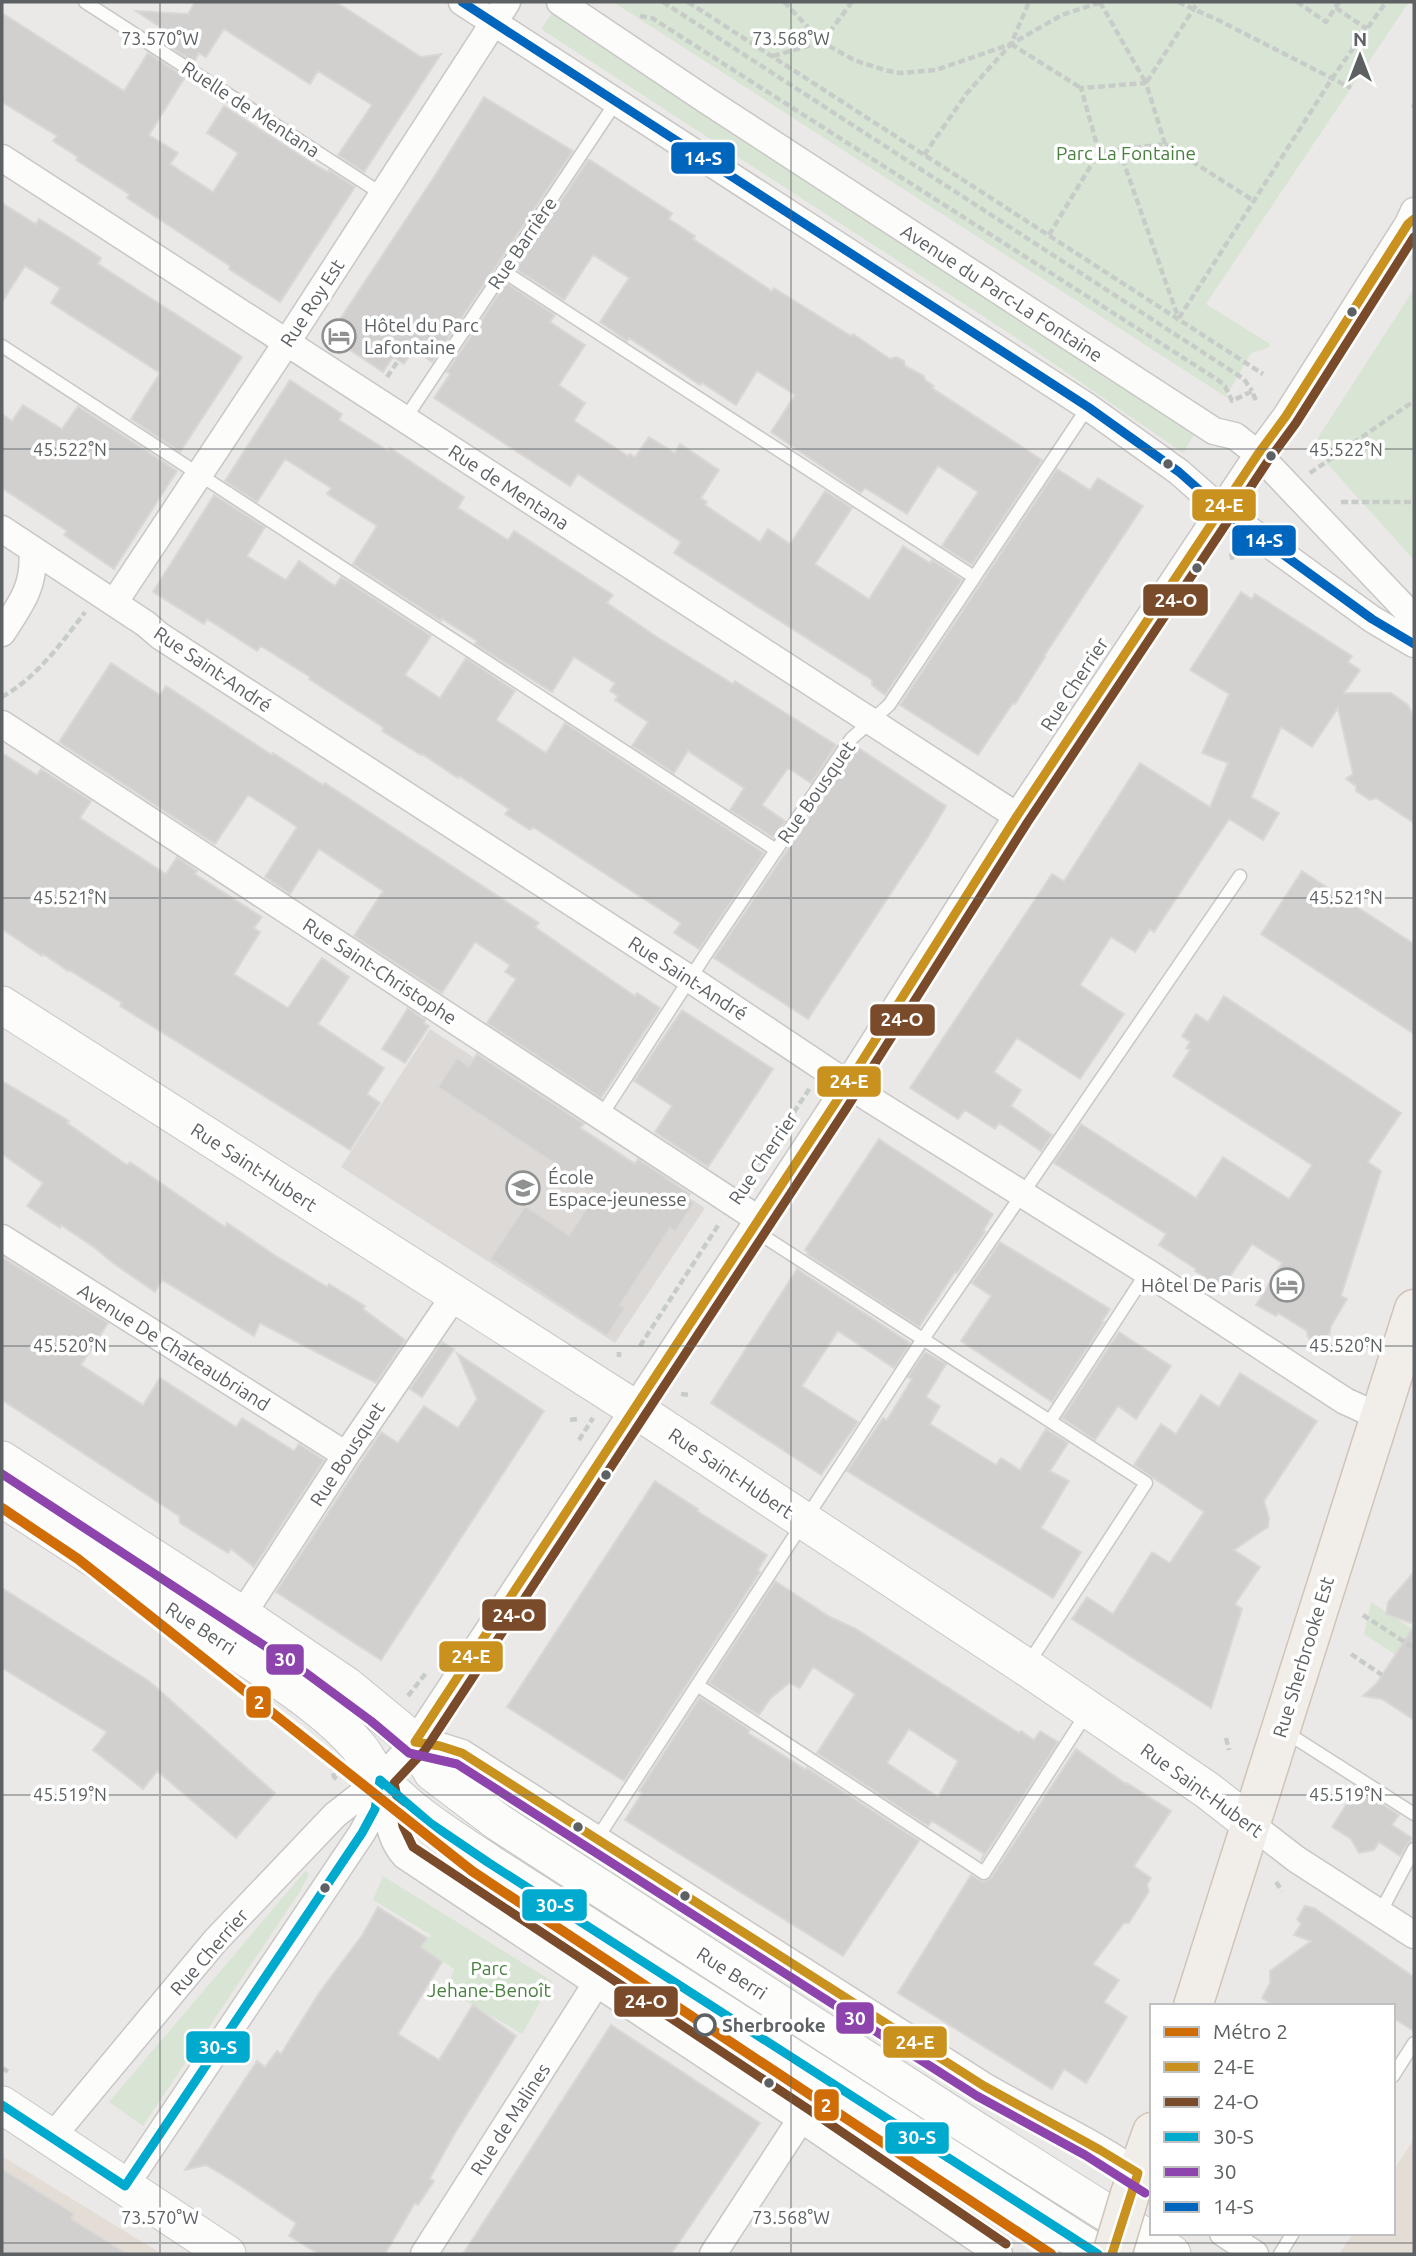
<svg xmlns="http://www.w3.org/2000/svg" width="1416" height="2256" viewBox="0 0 1416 2256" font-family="Ubuntu,sans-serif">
<rect width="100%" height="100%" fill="#ebe9e7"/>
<path fill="#e4ddd5" d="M1414,2139V2254H1339L1353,2233H1393V2171Z
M2,2156L162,2254H2Z"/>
<path fill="#ddd9d7" d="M430,1029L705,1208L615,1343L341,1167Z"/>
<path fill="#d9e5d4" d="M613,2H1409L1206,304L1270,344L1268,348L1251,353L1226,397Z
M552,13L1118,380L1194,435L1183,453L1018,339L541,29Z
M1414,289V560L1312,447Z
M1371,1602L1414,1630V1667L1364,1634Z
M306,1870L309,1874L301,1890L143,2126L109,2102Z
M383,1876L552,1981L522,2034L447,1990L454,1969L421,1947L431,1935L373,1900Z"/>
<path fill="#d2d0cf" stroke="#dad8d6" stroke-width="2" fill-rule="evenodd" d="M195,2H336L421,57L441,54L364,172L338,155L372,105L318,71L310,84L224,29L206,57L199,53L194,62L157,38L163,29L136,11L188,14Z
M2,13L124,91L148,53L185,77L149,135L178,153L170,164L213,192L238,153L207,133L224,106L317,166L328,172L329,170L355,187L280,302L229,269L230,266L127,198L129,194L76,160L78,157L53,141L57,136L2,102Z
M484,97L573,151L432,362L414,349L404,364L393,357L383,372L329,336L434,177Z
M588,160H590L672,213L669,219L695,236L693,239L772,291L774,288L851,336L853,334L890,359L896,357L904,361L905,366L924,376L925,380L934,386L932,388L1042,460L972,565L942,546L978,492L938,466L907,514L865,488L861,493L771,432L795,395L757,371L736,405L702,383L700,385L629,338L627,341L600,322L629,278L593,255L564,300L516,269Z
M2,203L36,224L39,219L67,236L101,258L98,264L242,357L180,452L131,419L160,373L51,303L60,288L25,266L2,302Z
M506,283L555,315L550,322L585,345L559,385L585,403L574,421L628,456L630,454L635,457L649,437L675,453L680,444L719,470L701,498L707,502L705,505L760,542L768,529L790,544L825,491L852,508L815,564L869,599L903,546L930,563L932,560L962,580L885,695L872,685V680L674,553L681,542L578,474L570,486L434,398L450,374L447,372Z
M290,380L342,414L339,420L388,451L390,448L464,497L458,508L508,540L514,531L613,595L607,603L657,637L733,684L735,681L836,745L811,783L788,768L762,805L785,821L774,838L730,810L744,788L732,780L688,751L674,773L632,746L648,722L615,700L618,696L610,691L615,683L574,657L552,692L475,644L477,641L442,619L441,621L353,564L377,526L327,494L331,488L285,459L257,502L225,481Z
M23,405L62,429L78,406L177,471L114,569L64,535L67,531L2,488V414L12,421Z
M1057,469L1090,490L1098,478L1143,506L1044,656L1045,657L1015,704L1013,703L978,755L900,705Z
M214,495L265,527L247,556L286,580L299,561L335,586L341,577L431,636L405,675L440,698L466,658L515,691L496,720L546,753L565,723L764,853L699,949L674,933L681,923L533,827L530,830L505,814L509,809L459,776L458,778L422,754L421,755L382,731L384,728L309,679L310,677L261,646L257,651L207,619L204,624L153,592Z
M1241,592L1252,599L1255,594L1352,656L1348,662L1360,670L1344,693H1391L1408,705L1414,717V823L1376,798L1370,800L1356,791V786L1346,779L1353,774L1338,708L1312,747L1281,727L1251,797L1279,813L1263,840L1229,819L1154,932L1150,929L1135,952L1111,937L1080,985L1124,1014L1080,1079L1017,1038L994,1072L1021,1090L1011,1106L1052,1135L1041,1151L999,1123L995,1129L965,1110L958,1119L910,1088L1052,874L1064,881L1140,763L1210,807L1228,763L1202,753L1229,694L1190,670Z
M111,663L160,695L166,686L272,755L273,753L323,785L325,783L539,923L535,927L610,979L635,996L637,993L660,1008L601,1098L487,1023L516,979L505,972L510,965L475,942L442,993L354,936L383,891L319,849L290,894L265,877L297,827L272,810L248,795L215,844L59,742Z
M857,747L946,806L928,837L808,1019L714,958Z
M2,753L37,775L41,769L91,801L80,818L166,874L177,857L197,871L195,874L262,917L254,928L260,932L234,974L288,1008L322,958L349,977L318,1024L384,1068L367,1094L380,1103L350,1150L120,1006L122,1003L69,970L68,971L43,954L42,956L2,929Z
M1302,871L1414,944V1034L1261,934Z
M1224,996L1401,1113L1368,1162L1381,1171L1341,1296L1347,1299L1331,1326L1329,1337L1322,1342L1313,1343L1308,1337L1307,1331L1278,1313L1276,1316L1256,1305L1282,1263L1252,1244L1222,1288L1195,1271L1196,1269L1159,1245L1166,1234L1054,1163L1081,1124L1196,1198L1223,1157L1289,1199L1312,1165L1173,1076L1190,1050L1186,1048L1190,1042L1182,1036L1196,1014L1208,1022Z
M408,1008L425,1020L424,1023L429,1026L405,1063L382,1049Z
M682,1010L773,1069L708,1167L655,1132L672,1106L634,1081Z
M477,1054L584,1124L580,1128L635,1164L638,1159L690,1194L687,1198L694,1203L675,1232L670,1228L620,1305L625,1308L607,1336L490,1259L525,1206L569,1235L596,1194L552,1166L554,1163L438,1087L457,1058L469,1066Z
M2,1081L69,1121L67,1123L127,1165L130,1162L225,1227L227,1223L276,1256L327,1287L329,1284L365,1306L363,1309L405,1340L376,1383L260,1323L254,1336L162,1280L155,1292L113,1263L95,1248L61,1225L60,1228L27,1206L43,1183L2,1154Z
M879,1139L993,1214L983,1231L985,1232L957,1273L955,1272L919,1327L807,1254L808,1252L805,1250Z
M1000,1242L1110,1309L1102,1321L1104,1322L1052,1402L961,1341L991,1296L972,1283Z
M2,1257L108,1323L81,1365L143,1405L160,1378L236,1427L242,1418L294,1451L299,1444L324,1460L254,1567L231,1549L228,1553L180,1523L179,1516L2,1400Z
M797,1269L910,1343L894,1368L838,1331L802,1386L858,1422L821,1475L711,1403Z
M1119,1332L1171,1366L1136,1419L1118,1406L1095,1440L1062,1418Z
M442,1342L454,1349L422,1397L410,1389Z
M925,1352L946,1364L926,1397L940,1406L930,1424L996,1465L1001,1458L1020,1470L1046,1429L1068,1443L1050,1471L1069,1481L1041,1528L1081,1552L1053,1598L847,1471L883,1418L887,1420L912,1379L908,1377Z
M457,1353L544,1411L381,1660L276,1592L381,1432L398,1443L424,1406L458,1428L477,1399Z
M1240,1373L1317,1421L1264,1501L1269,1518L1268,1527L1234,1550L1260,1567L1235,1604L1242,1609L1211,1708L1072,1619L1087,1597L1113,1614L1152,1552L1170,1563L1204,1512L1134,1465L1161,1424L1176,1434L1201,1395L1219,1407Z
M655,1481L698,1509L697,1511L767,1555L758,1570L760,1572L624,1781L507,1707Z
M1414,1572V1624L1386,1614L1388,1602Z
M775,1581L830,1617L856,1629L1019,1733L1021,1731L1034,1740L1040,1731L1058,1742L981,1861L984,1854L932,1821L928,1826L817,1753L855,1694L813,1667L800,1688L789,1683L770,1699L759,1715L709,1683ZM909,1729L958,1761L938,1797L887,1763Z
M2,1588L149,1681L275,1793L236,1838L157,1771L143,1789L93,1750L107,1732L2,1668Z
M1414,1626V1720L1382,1699L1363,1696L1377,1683Z
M700,1697L750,1730L748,1733L806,1770L807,1768L919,1841L843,1956L625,1820L642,1793L639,1791Z
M1076,1749L1126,1784L1127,1783L1171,1811L1134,1866L1151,1878L1147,1885L1149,1891L1129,1923H1124L1093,1964L1119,1980L1104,2002L1127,2017L1086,2083L1064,2069L1052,2089L898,1993L971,1875L983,1882L991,1878Z
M1357,1788L1399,1815L1392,1825L1412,1838L1400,1856L1379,1842L1374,1850L1359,1853L1351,1839L1332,1827Z
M1305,1906L1314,1908L1414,1977V2031L1393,2018V2006H1274L1262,1998L1270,1983V1971L1311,1941L1294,1935L1301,1924L1297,1919Z
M378,1907L427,1938L421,1947L442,1962L398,2034L439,2060L473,2005L516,2036L455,2133L430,2178L434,2181L418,2205L415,2203L385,2254H319L289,2236L296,2223L233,2181L206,2165L185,2170L257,2061L265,2067L277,2051L281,2054L319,1993L363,1934Z
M611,2025L760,2123L671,2254H463Z
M2,2169L74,2214L71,2219L127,2254H2Z"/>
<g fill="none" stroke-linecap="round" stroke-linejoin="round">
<defs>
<path id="lane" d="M85,2L382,194
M503,271L974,577
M2,346L776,850
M405,419L616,102
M601,1116L704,957L851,739L889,705L1088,407
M752,1229L1146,1483L1028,1664
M1050,1421L1147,1272
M697,1685L984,1873L1088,1711
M1284,1731L1414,1814
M596,1840L923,1339L1240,876
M1380,1913L1414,1849
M1393,2076L1414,2043
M1280,2254L1293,2233"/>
<path id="street" d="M462,2L1088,407L1179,472L1222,510L1372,619L1414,644
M560,2L706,100L1214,431L1235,436L1258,454L1414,618
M2,158L1017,816
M2,529L146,624L160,636L690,979L870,1099L1147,1272L1345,1401L1380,1417
M114,603L287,342L507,2
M2,633C21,604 36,585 32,549
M2,724L758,1219
M2,1238L346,1455
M242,1615L346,1455L455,1295
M415,1742L440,1746L462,1753L984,2086C1039,2118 1098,2143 1149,2181
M380,1780C388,1806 386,1836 405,1856L801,2119L999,2254
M1252,1825L1296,1859L1414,1935
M52,2137L215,1941L335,1815L380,1780L415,1742L836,1102L1017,816L1258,454L1286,416L1408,224L1414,211
M125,2186L362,1833L375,1809L380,1785
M1223,2233L1255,2254
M424,2254L596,1984
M713,2254L801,2119"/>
<path id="secondary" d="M2,1005L635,1409L1026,1667L1207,1790L1252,1825
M2,1460L242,1615L347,1686L415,1742L432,1772L498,1822L972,2128L1172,2254
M2,1498L265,1670C297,1692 332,1716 357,1745C367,1756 372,1771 382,1781C412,1814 452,1838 489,1863L1098,2254
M2,2105L227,2254"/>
<path id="primary" d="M1193,2006L1414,1309
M1130,2194L1152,2132"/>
</defs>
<use href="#lane" stroke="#c8c7c6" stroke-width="15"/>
<use href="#street" stroke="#c8c7c6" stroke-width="29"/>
<use href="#secondary" stroke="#c7c7c7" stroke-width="39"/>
<use href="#primary" stroke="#d0c4b8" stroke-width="41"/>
<path stroke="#c7ccc9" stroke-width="4.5" stroke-dasharray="7 3.5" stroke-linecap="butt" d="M663,2L1244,379L1252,391
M688,2L1263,374
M784,2L822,42L854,60L884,70L900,73L936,70L1011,44L1062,15L1101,2
M1100,2L1146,83L1198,2
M1178,2L1218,20L1351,88
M1297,2L1326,22L1339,2
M1336,8L1367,29
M640,16L652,18L1218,380L1225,386L1232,401L1252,391L1256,401
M1011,44L1081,88
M773,56L822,42L852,2
M1412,105L1414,106
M1165,144L1146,83L1081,88L1099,152L1165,144L1254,201
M1119,149L1178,317
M924,155L967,93L1011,44L1029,2
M1049,235L1099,152
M1179,318L1333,77L1386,2
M387,377L398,361
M1310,473L1414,401
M1341,502H1414
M1231,553L1233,562
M2,697C36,678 62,643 85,612
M747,1182L810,1088
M640,1346L719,1224
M619,1352V1357
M681,1394L690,1395
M570,1420L577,1419
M579,1440L593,1418
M1363,1615L1414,1648
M1351,1654L1382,1675
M1414,1667V1666
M408,1696L426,1673
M1226,1738L1229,1750
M331,1763L334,1777L338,1780
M1276,1882L1282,1891
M2,2068L10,2073"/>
<use href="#lane" stroke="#fcfcfb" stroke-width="12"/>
<use href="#street" stroke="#fcfcfb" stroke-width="26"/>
<use href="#secondary" stroke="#fcfcfb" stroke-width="37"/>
<use href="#primary" stroke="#f1eee9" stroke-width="38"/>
<defs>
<path id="primary-bridge" d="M1112,2254L1130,2194"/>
</defs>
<use href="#primary-bridge" stroke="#d0c4b8" stroke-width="41" stroke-linecap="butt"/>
<use href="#primary-bridge" stroke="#f1eee9" stroke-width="38"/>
<defs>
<path id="bus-1" d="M1112,2254L1138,2173L1100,2150L984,2086L462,1753L440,1746L415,1742L836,1102L1017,816L1258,454L1286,416L1408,224L1414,219"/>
<path id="bus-2" d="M1006,2244L808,2109L413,1847L403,1826L394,1783L425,1750L448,1715L846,1109L1027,823L1268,461L1296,423L1414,237"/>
<path id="bus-3" d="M380,1780L430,1823L489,1863L1098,2254
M2,2105L125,2186L362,1833L375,1809L380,1780"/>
<path id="bus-4" d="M2,1474L306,1673L371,1721L409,1753L457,1764L977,2096L1085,2155L1145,2193"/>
<path id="bus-5" d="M462,2L1088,407L1179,472L1222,510L1372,619L1414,644"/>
</defs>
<use href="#bus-1" stroke="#fff" stroke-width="14"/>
<use href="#bus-2" stroke="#fff" stroke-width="14"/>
<use href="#bus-3" stroke="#fff" stroke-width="14"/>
<use href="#bus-4" stroke="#fff" stroke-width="14"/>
<use href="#bus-5" stroke="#fff" stroke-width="14"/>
<use href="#bus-1" stroke="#c9911e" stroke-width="9"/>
<use href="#bus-2" stroke="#7a4b2a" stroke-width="9"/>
<use href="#bus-3" stroke="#00a9ce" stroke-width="9"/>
<use href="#bus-4" stroke="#8e44ad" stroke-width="9"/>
<use href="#bus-5" stroke="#0065bd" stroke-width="9"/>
<defs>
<path id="metro-1" d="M2,1508L78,1559L472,1871L1051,2254"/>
</defs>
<use href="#metro-1" stroke="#fff" stroke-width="16"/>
<use href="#metro-1" stroke="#d06d07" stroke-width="10"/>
</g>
<path fill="none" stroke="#5d6163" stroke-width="2" stroke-opacity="0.45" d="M160,2V2254M791,2V2254M2,449H1414M2,898H1414M2,1346H1414M2,1795H1414M2,2243H1414"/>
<defs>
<symbol id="hotel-ring" viewBox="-11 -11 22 22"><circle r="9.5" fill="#fff" stroke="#8f9191" stroke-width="1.5"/><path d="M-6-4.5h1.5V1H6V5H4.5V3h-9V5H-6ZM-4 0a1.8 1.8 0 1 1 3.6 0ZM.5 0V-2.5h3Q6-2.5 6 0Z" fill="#8f9191"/></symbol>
<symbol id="school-ring" viewBox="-11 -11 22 22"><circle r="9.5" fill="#fff" stroke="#8f9191" stroke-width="1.5"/><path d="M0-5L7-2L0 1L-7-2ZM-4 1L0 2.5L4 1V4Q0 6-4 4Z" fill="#8f9191"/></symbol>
</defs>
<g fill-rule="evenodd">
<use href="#hotel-ring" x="320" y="317" width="38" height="38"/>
<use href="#school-ring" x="504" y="1169" width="38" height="38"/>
<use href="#hotel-ring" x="1268" y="1266" width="38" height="38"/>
</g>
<g fill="#5d6163" stroke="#fff" stroke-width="2.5">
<circle cx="1352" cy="312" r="6"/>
<circle cx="1271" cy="456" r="6"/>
<circle cx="1168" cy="464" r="6"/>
<circle cx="1197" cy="568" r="6"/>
<circle cx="606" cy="1475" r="6"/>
<circle cx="578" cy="1827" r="6"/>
<circle cx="325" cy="1888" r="6"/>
<circle cx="685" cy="1896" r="6"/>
<circle cx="769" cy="2083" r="6"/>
</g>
<circle fill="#fff" stroke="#5d6163" stroke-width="3.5" cx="705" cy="2025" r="10"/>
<g text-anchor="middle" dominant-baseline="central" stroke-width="7" stroke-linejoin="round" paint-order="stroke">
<g font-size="19" fill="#5d6163" stroke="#fff">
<text transform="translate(251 109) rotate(33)">Ruelle de Mentana</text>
<text transform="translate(522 243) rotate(-56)">Rue Barrière</text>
<text transform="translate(1002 293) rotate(33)">Avenue du Parc-La Fontaine</text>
<text transform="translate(312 303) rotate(-57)">Rue Roy Est</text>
<text transform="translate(509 487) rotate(33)">Rue de Mentana</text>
<text transform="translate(213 669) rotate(34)">Rue Saint-André</text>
<text transform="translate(1074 684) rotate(-57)">Rue Cherrier</text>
<text transform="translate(816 792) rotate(-55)">Rue Bousquet</text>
<text transform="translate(380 971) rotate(33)">Rue Saint-Christophe</text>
<text transform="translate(688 978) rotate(33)">Rue Saint-André</text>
<text transform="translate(763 1158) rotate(-56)">Rue Cherrier</text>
<text transform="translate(254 1167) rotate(33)">Rue Saint-Hubert</text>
<text transform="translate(174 1347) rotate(32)">Avenue De Chateaubriand</text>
<text transform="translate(347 1454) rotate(-57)">Rue Bousquet</text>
<text transform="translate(731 1473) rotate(34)">Rue Saint-Hubert</text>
<text transform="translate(201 1628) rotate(33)">Rue Berri</text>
<text transform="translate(1303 1657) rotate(-73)">Rue Sherbrooke Est</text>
<text transform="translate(1202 1790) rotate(36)">Rue Saint-Hubert</text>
<text transform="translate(209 1952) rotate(-49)">Rue Cherrier</text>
<text transform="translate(732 1973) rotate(33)">Rue Berri</text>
<text transform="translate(510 2119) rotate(-57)">Rue de Malines</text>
</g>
<g font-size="19" fill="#497f3f" stroke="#fff">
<text x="1126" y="153">Parc La Fontaine</text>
<text x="489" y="1968">Parc<tspan x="489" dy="22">Jehane-Benoît</tspan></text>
</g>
<g font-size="19" fill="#5d6163" stroke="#fff" text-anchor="start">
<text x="364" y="325">Hôtel du Parc<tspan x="364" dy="22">Lafontaine</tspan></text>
<text x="548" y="1177">École<tspan x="548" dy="22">Espace-jeunesse</tspan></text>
<text x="1262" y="1285" text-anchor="end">Hôtel De Paris</text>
</g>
<g font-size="19" font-weight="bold" fill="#5d6163" stroke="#fff" text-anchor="start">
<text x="722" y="2025">Sherbrooke</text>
</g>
</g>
<g font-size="18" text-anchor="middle" fill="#5d6163" stroke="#fff" stroke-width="7" stroke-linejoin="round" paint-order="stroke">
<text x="160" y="45">73.570°W</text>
<text x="791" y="45">73.568°W</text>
<text x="70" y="456">45.522°N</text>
<text x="1346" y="456">45.522°N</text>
<text x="70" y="904">45.521°N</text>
<text x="1346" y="904">45.521°N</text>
<text x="70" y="1352">45.520°N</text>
<text x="1346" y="1352">45.520°N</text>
<text x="70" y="1801">45.519°N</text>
<text x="1346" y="1801">45.519°N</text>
<text x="160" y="2224">73.570°W</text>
<text x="791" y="2224">73.568°W</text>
</g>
<g stroke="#fff" stroke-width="2.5">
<rect x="670" y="141" width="66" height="34" rx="7" fill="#0065bd"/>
<rect x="1191" y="488" width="66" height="34" rx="7" fill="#c9911e"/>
<rect x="1231" y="524" width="66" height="33" rx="7" fill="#0065bd"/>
<rect x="1142" y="583" width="67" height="34" rx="7" fill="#7a4b2a"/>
<rect x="869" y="1003" width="67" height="34" rx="7" fill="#7a4b2a"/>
<rect x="816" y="1065" width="66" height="33" rx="7" fill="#c9911e"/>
<rect x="481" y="1598" width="66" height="34" rx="7" fill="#7a4b2a"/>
<rect x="438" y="1640" width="66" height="33" rx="7" fill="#c9911e"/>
<rect x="265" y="1643" width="40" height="33" rx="7" fill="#8e44ad"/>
<rect x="245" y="1685" width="27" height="34" rx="7" fill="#d06d07"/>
<rect x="521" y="1888" width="67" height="34" rx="7" fill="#00a9ce"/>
<rect x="613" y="1985" width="66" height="33" rx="7" fill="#7a4b2a"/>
<rect x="835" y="2001" width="40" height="34" rx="7" fill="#8e44ad"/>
<rect x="882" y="2025" width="66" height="34" rx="7" fill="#c9911e"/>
<rect x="185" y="2030" width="66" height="34" rx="7" fill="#00a9ce"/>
<rect x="813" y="2088" width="27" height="34" rx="7" fill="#d06d07"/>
<rect x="884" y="2121" width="66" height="34" rx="7" fill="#00a9ce"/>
</g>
<g font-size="19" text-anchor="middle" font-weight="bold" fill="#fff">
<text x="703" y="165">14-S</text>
<text x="1224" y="512">24-E</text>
<text x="1264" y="547">14-S</text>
<text x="1176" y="607">24-O</text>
<text x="902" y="1026">24-O</text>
<text x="849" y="1088">24-E</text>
<text x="514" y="1622">24-O</text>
<text x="471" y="1663">24-E</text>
<text x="285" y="1666">30</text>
<text x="259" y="1709">2</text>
<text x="555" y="1912">30-S</text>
<text x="646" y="2008">24-O</text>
<text x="855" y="2025">30</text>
<text x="915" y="2049">24-E</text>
<text x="218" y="2054">30-S</text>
<text x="826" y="2112">2</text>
<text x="917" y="2144">30-S</text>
</g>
<rect width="1416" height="2256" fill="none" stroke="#5d6163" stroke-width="7"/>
<rect x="1150" y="2004" width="245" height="231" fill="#ffffff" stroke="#bec0c1" stroke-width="2"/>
<rect x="1164" y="2027" width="35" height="10" fill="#d06d07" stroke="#bec0c1" stroke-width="2"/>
<text x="1213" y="2039" font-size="21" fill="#5d6163">Métro 2</text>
<rect x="1164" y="2062" width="35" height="10" fill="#c9911e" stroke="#bec0c1" stroke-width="2"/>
<text x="1213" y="2074" font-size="21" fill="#5d6163">24-E</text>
<rect x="1164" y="2097" width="35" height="10" fill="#7a4b2a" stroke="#bec0c1" stroke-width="2"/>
<text x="1213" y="2109" font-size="21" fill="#5d6163">24-O</text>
<rect x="1164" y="2132" width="35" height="10" fill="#00a9ce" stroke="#bec0c1" stroke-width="2"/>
<text x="1213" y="2144" font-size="21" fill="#5d6163">30-S</text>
<rect x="1164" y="2167" width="35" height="10" fill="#8e44ad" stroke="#bec0c1" stroke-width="2"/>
<text x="1213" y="2179" font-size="21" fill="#5d6163">30</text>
<rect x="1164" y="2202" width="35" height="10" fill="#0065bd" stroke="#bec0c1" stroke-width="2"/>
<text x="1213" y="2214" font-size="21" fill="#5d6163">14-S</text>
<g transform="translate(1360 56)" stroke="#ffffff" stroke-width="5" paint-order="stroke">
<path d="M0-5L12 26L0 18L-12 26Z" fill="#5d6163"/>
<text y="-10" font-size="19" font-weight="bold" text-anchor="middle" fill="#5d6163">N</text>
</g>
</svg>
